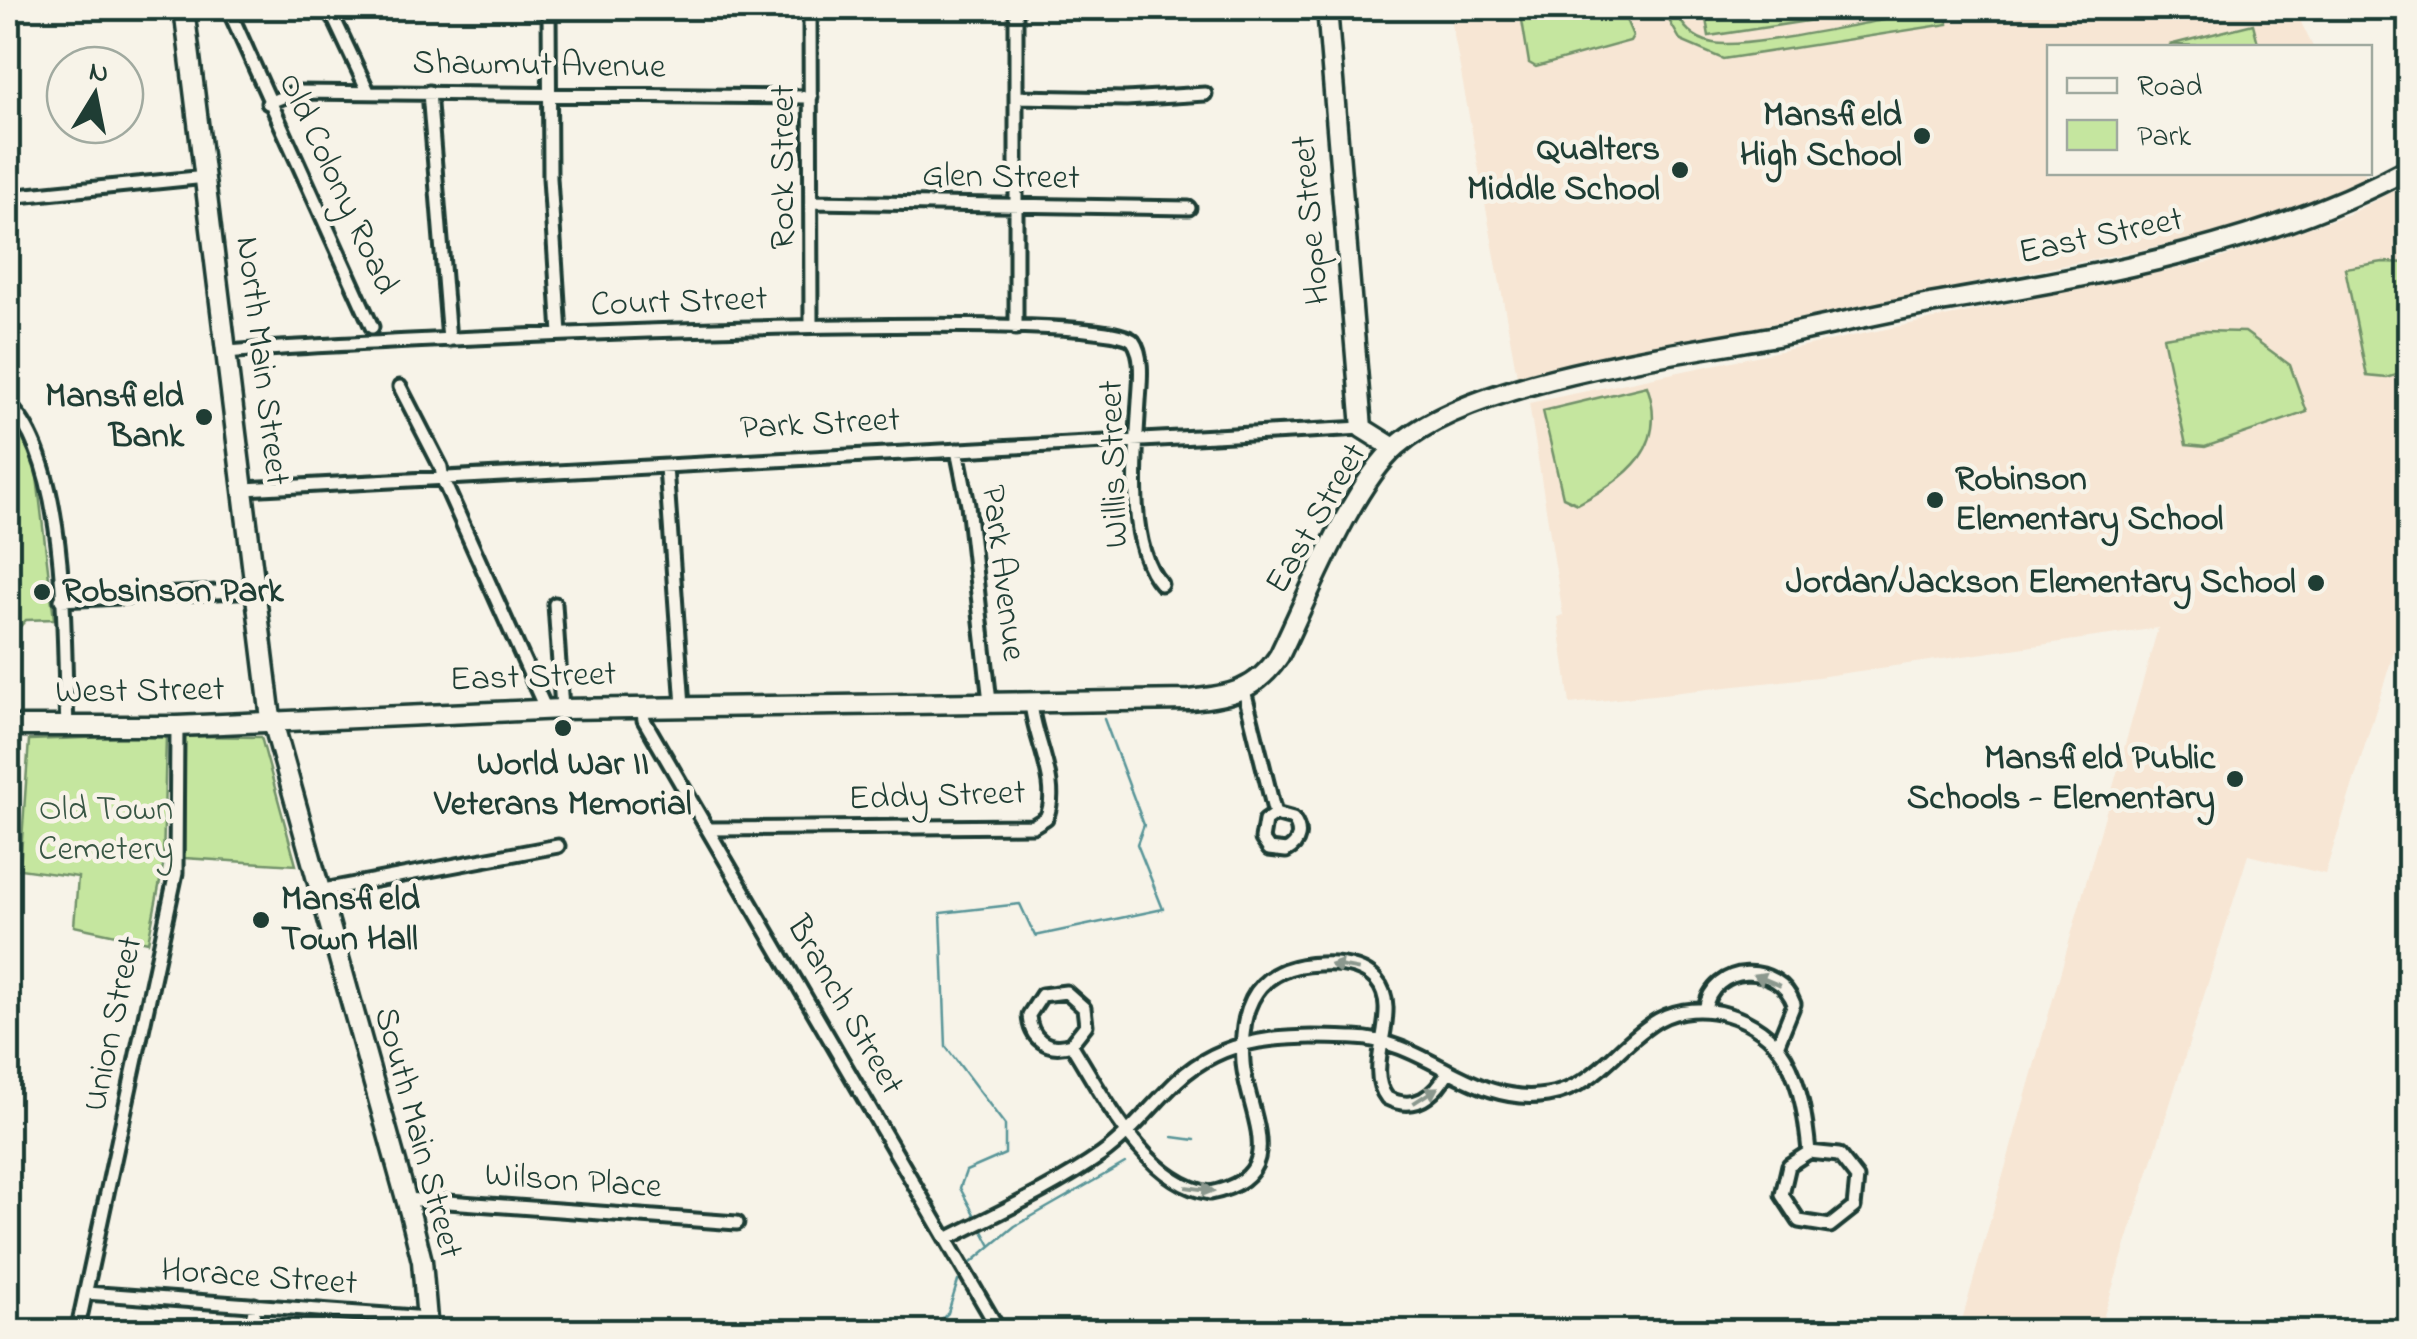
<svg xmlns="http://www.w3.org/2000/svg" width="2417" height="1339" viewBox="0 0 2417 1339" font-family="'Indie Flower',sans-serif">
<rect width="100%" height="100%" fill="#f7f3e8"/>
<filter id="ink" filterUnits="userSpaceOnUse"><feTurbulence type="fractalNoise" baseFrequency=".01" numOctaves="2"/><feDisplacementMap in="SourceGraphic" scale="20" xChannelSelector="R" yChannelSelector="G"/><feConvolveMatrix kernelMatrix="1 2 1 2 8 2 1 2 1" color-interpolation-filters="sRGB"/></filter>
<g filter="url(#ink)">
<path fill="#f7e6d4" d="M1449,8H2294L2313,47L2050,48V172H2364L2366,177L2283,212L2209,236L1588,361L1518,381Z
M2409,183V603L2325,874L2248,855L2099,1331H1959L2158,628L1818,677L1570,704L1558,617L1563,615L1529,403L2209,262L2349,214Z"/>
<path fill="#c5e69f" stroke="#72926a" stroke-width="2.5" d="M1520,8H1621L1633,36L1630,41L1536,67L1529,63Z
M1662,8H1675C1681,26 1693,39 1713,43C1745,49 1846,26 1884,20L1883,8H1923L1920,13L1947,10L1948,24L1723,59L1681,41Z
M1704,8H1879V10L1709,36Z
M2253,24L2259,47L2169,45Z
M2383,262L2410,263L2409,371L2387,378L2367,376L2345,268Z
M2202,331L2245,332L2290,365L2307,412L2205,447L2186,445L2163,337Z
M1647,386C1669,448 1627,477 1578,504L1563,497L1543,411Z
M9,415L35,460L54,619L26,620L8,640Z
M166,735L163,866L148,942L74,926L78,877L20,869L29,740Z
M185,736L261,737L296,865L184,858Z"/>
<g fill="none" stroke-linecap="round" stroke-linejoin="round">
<path stroke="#599598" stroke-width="2.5" d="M1173,1137L1195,1140
M975,1216L960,1188L966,1171L1005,1154V1125L946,1047L941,913L1020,904L1035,936L1163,909L1137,844L1144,825L1104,719
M991,1246L1015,1226L1125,1163
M971,1263L991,1246L983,1231
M929,1332L948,1313L958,1281"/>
<defs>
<path id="minor" d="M228,8L372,327
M329,8L368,91
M549,8L550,178L560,334
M810,8L811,326
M1016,8V328
M429,92L449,340
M1016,97L1126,99L1205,94
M268,103L295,92L811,97
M8,197L206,177
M812,202L1189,208
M227,352C323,343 1105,304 1133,341C1144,356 1140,384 1139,401C1136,451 1126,546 1161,584
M400,387L441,467L443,480L546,710
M8,404C70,463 63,642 67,727
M957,450L968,505L990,702
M666,467L683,706
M244,489L1362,428
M61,600L256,590
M555,604L562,709
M1244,690L1275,814L1265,821L1262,839L1269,849L1286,851C1300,844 1302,831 1293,819L1275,814
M642,707L644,720L1000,1332
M709,829L1033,826L1046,818C1062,785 1033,738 1031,702
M318,891L558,846
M1705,1010C1712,963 1779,961 1794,1004L1777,1046
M1071,1044L1086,1025L1084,1008L1066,992L1042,995L1029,1015C1030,1039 1048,1052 1071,1044C1103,1095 1146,1184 1210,1193C1294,1176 1246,1112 1243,1062C1239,1004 1258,966 1319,964C1339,963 1362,965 1376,980C1404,1011 1362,1066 1387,1098C1415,1112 1434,1096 1448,1072
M406,1199L737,1223
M947,1239C998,1213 1054,1188 1101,1155C1129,1135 1152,1105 1177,1081C1228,1033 1290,1036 1355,1038C1426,1040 1473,1107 1547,1095C1597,1087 1617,1044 1658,1020C1699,997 1761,1016 1785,1057C1801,1085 1806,1120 1809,1152L1789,1165L1782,1195L1799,1221L1830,1226L1854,1207L1857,1178L1839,1155L1809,1152
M86,1293L428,1318
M77,1332L176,873L177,726
M250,1332L255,1305"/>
<path id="secondary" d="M184,8L270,711L410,1213L422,1261L428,1332
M1327,8L1362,428L1394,448
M8,726H177L562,709L1190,700C1229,696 1256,691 1279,656C1307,599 1351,486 1397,446C1470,381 1673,354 1771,337C1827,326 1884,312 1941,302C2103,274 2263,247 2410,168"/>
</defs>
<use href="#minor" stroke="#1f3d34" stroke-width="19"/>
<use href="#secondary" stroke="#1f3d34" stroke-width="25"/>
<use href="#minor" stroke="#f7f3e8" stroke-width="11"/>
<use href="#secondary" stroke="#f7f3e8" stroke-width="18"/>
</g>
<defs><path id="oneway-solid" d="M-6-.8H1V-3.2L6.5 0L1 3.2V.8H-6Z" transform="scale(2.5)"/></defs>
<g fill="#8b988e">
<use href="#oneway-solid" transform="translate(1344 967) rotate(-170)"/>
<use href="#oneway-solid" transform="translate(1767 980) rotate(-157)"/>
<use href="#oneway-solid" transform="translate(1426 1095) rotate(-33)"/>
<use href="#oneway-solid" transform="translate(1200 1189) rotate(8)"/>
</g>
</g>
<g fill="#1f3d34" stroke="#f7f3e8" stroke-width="4">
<circle cx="1922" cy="136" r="10"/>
<circle cx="1680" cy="170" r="10"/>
<circle cx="204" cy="417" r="10"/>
<circle cx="1935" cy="500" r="10"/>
<circle cx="2316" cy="583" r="10"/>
<circle cx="42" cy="592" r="10"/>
<circle cx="563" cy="728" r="10"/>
<circle cx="2235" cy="779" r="10"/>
<circle cx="261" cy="920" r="10"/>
</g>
<g text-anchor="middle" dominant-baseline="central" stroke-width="9" stroke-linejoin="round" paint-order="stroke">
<g font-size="35" fill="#1f3d34" stroke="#f7f3e8">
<text transform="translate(539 66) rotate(1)">Shawmut Avenue</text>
<text transform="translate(784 167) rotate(-90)">Rock Street</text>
<text transform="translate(1001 178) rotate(1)">Glen Street</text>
<text transform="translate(337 184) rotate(65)">Old Colony Road</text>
<text transform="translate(1312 220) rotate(-95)">Hope Street</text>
<text transform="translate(2101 237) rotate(-12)">East Street</text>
<text transform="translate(679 303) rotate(-2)">Court Street</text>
<text transform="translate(261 361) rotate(83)">North Main Street</text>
<text transform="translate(820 425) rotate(-3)">Park Street</text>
<text transform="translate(1115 464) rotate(-92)">Willis Street</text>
<text transform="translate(1317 519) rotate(-60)">East Street</text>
<text transform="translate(1002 573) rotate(83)">Park Avenue</text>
<text transform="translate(533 678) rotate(-2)">East Street</text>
<text transform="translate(140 692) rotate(-1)">West Street</text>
<text transform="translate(937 797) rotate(-2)">Eddy Street</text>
<text transform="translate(844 1006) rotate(60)">Branch Street</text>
<text transform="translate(114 1024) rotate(-78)">Union Street</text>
<text transform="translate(417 1133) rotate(75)">South Main Street</text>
<text transform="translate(573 1182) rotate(4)">Wilson Place</text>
<text transform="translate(259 1278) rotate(4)">Horace Street</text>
</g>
<g font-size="35" font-weight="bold" fill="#1f3d34" stroke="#f7f3e8" text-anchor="end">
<text x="1902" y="116">Mansfield<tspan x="1902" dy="40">High School</tspan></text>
<text x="1660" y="150">Qualters<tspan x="1660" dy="40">Middle School</tspan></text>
<text x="184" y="397">Mansfield<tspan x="184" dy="40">Bank</tspan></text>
<text x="1955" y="480" text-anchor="start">Robinson<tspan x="1955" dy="40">Elementary School</tspan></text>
<text x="2296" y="583">Jordan/Jackson Elementary School</text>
<text x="62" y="592" text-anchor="start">Robsinson Park</text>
<text x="2215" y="759">Mansfield Public<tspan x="2215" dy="40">Schools - Elementary</tspan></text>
<text x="563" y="765" text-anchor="middle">World War II<tspan x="563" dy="40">Veterans Memorial</tspan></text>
<text x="281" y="900" text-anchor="start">Mansfield<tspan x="281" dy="40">Town Hall</tspan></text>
</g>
<g font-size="35" fill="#385644" stroke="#f7f3e8">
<text x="106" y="810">Old Town<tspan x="106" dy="40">Cemetery</tspan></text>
</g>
</g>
<rect width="2417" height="1339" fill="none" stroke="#f7f3e8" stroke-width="40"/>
<rect x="20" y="20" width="2377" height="1299" fill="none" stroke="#1f3d34" stroke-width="4" filter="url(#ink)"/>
<rect x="2047" y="45" width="325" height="130" fill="#f7f3e8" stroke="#a1aaa0" stroke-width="2.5"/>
<rect x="2067" y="78" width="50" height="15" fill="#f7f3e8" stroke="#a1aaa0" stroke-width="2.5"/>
<text x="2137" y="95" font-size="30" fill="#1f3d34">Road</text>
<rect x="2067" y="120" width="50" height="30" fill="#c5e69f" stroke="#a1aaa0" stroke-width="2.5"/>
<text x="2137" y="145" font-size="30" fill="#1f3d34">Park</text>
<g transform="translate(95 95) rotate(10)"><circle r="48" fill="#f7f3e8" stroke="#a1aaa0" stroke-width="2.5"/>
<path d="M0-8L18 38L0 25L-18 38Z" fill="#1f3d34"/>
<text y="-15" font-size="28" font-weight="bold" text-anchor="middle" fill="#1f3d34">N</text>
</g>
</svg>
